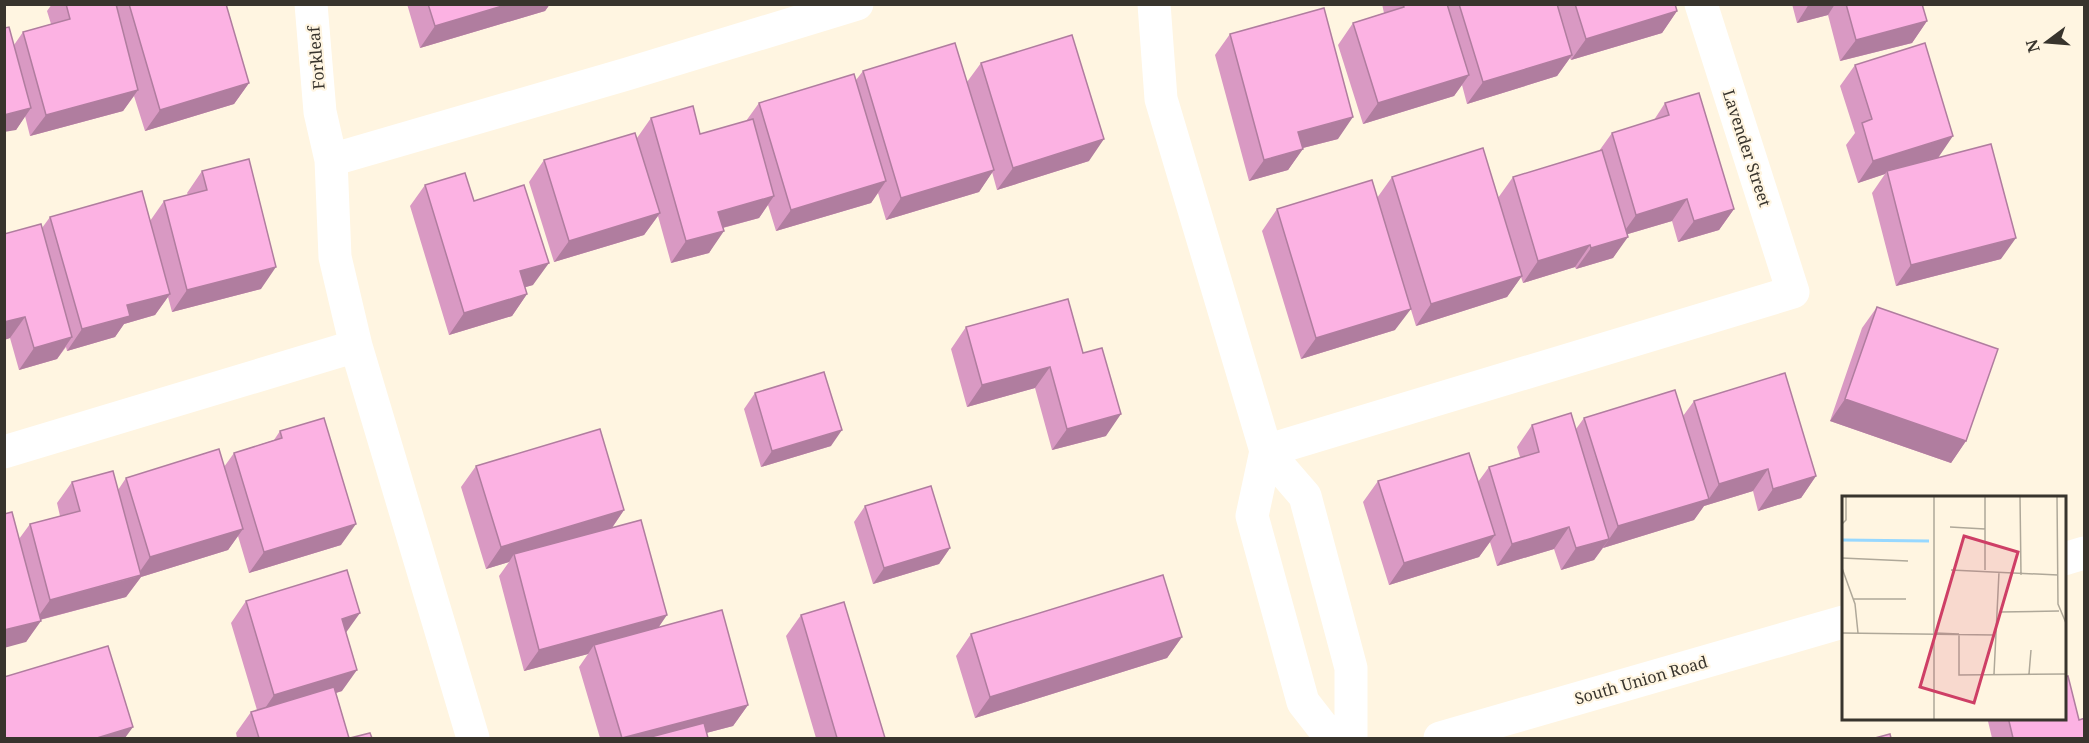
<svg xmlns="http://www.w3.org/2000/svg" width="2089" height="743" viewBox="0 0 2089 743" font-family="'Noto Serif',serif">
<rect width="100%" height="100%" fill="#fff5e1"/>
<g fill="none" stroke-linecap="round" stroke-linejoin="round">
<path stroke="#fff" stroke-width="33" d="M311,4L320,112L331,160L335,257L356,346L473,738
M1154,4L1161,99L1266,451L1305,496L1351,668V738
M331,160L627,74L857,4
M1266,451L1793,292L1701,4
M1266,451L1252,516L1303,702L1331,738
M4,452L356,346"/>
<path stroke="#fff" stroke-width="33" d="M2064,559L2084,553
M1440,738L1843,622"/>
</g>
<path fill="#d999c3" d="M52,4H226L249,83L234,104L145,131L134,96L123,111L30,136L25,116L16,130L14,45L23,32L51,24L47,11Z
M407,4H550L545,11L420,48Z
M1382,4H1675L1677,11L1662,33L1571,60L1570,58L1557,76L1467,104L1462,85L1454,96L1363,124L1338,45L1353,23L1384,13Z
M1792,4H1922L1927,21L1912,43L1840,61L1828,15L1797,23Z
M1230,34L1338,139L1303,148L1288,170L1249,181L1215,55Z
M981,63L1089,161L997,190L992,172L979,192L886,220L878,193L871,203L776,231L768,205L759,218L723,228L709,253L671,263L658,216L644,235L554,262L529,182L544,160L637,138L651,118L700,134L746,121L759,103L856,80L863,71L967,82Z
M1855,65L1938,158L2001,259L1896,286L1872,193L1885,174L1858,183L1846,145L1855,133L1840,86Z
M1665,103L1734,209L1719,230L1678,242L1672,221L1628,234L1613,258L1576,269L1575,267L1523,283L1521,277L1507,297L1416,326L1395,258V330L1301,359L1262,231L1277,209L1377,198L1392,177L1498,198L1513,177L1599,151L1612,133L1654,120Z
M202,171L261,289L172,312L168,297L155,315L124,324L115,337L67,351L66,347L57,359L19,370L10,338L4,340V234L42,228L50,217L150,221L164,201L188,195L187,193Z
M425,185L474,201L533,285L525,287L527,294L512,316L449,335L410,206Z
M1068,299L1106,436L1052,450L1035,388L967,407L951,349L966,327Z
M1877,307L1966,441L1951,463L1830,421L1862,328Z
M755,393L831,446L761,467L744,409Z
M1694,401L1816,476L1801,498L1758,511L1753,491L1704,506L1694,520L1603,548L1594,560L1561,570L1554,549L1497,566L1490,542L1479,557L1389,585L1363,502L1378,481L1478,482L1489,467L1520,457L1517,447L1532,425L1576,429L1584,418L1683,416Z
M280,431L341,545L249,573L238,536L228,550L141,577L126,597L40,620L26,642L19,539L30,524L60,516L57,503L72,482L118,490L126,478L224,467L234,453L274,440Z
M476,466L624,510L612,528L658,628L748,705L733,726L706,733L708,738H600L579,667L588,654L524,671L499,576L509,562L486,569L461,487Z
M865,506L950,548L939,564L873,584L854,522Z
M246,601L342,691L336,693L349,738H237L236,733L251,712L257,710L231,623Z
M801,615L885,738H816L786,636Z
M971,634L1182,637L1167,658L975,718L956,656Z
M1987,717H2064L2079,720L2085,738H1992Z"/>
<path fill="#b07d9f" d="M509,4H550L545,11L420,48L435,26Z
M1809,4H1835L1828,15L1797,23Z
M1677,11L1662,33L1571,60L1586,39Z
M1927,21L1912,43L1840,61L1856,40Z
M1572,55L1557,76L1467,104L1483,82Z
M1469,75L1454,96L1363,124L1378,103Z
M249,83L234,104L145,131L160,110Z
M138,90L123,111L30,136L46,115Z
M31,108L16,130L4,132V115Z
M1353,117L1338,139L1283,153L1298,132Z
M1953,136L1938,158L1887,171L1885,174L1858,183L1873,161Z
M1104,139L1089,161L997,190L1013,168Z
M1303,149L1288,170L1249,181L1264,160Z
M994,170L979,192L886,220L901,198Z
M886,181L871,203L776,231L791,210Z
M774,196L759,218L703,233L718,212Z
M1687,199L1672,221L1621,236L1636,215Z
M1734,209L1719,230L1678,242L1694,221Z
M660,213L644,235L554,262L569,241Z
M724,231L709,253L671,263L686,241Z
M1628,237L1613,258L1576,269L1591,248Z
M2016,238L2001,259L1896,286L1911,265Z
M1590,245L1575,267L1523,283L1538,261Z
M549,263L533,285L505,293L520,271Z
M276,267L261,289L172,312L187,290Z
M1522,276L1507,297L1416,326L1431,304Z
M170,294L155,315L124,324L115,337L67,351L82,329L127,305Z
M527,294L512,316L449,335L464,313Z
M1411,309L1395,330L1301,359L1316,338Z
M25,317L10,338L4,340V322Z
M72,337L57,359L19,370L34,348Z
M1050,367L1035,388L967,407L982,385Z
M1845,399L1966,441L1951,463L1830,421Z
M1121,414L1106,436L1052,450L1067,429Z
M842,430L831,446L761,467L772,451Z
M1768,469L1753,491L1704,506L1719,484Z
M1816,476L1801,498L1758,511L1773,489Z
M1709,499L1694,520L1603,548L1618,526Z
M624,510L609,532L514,554L509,562L486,569L501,547Z
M356,524L341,545L249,573L264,552Z
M1569,527L1554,549L1497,566L1512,544Z
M243,529L228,550L141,577L126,597L35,621L50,600L136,577L150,557Z
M1495,535L1479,557L1389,585L1404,563Z
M1609,539L1594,560L1561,570L1576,548Z
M950,548L939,564L873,584L884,568Z
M360,613L345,634L342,619Z
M667,615L652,637L594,645L588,654L524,671L539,650Z
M41,621L26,642L4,648V630Z
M1182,637L1167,658L975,718L990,697Z
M357,670L342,691L259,717L274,695Z
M748,705L733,726L687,738H622Z
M133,727L125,738H97Z"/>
<path fill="#fcb2e3" stroke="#b07d9f" stroke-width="1.5" d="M66,4H116L138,90L46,115L23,32L70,19Z
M129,4H226L249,83L160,110Z
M428,4H509L435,26Z
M1403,4H1447L1469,75L1378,103L1353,23L1404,7Z
M1459,4H1557L1572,55L1483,82Z
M1575,4H1675L1677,11L1586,39Z
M1846,4H1922L1927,21L1856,40Z
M1324,8L1353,117L1298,132L1303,149L1264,160L1230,34Z
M9,27L31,108L4,115V28Z
M1072,35L1104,139L1013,168L981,63Z
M955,43L994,170L901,198L863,71Z
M1925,43L1953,136L1873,161L1862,123L1872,119L1855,65Z
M854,74L886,181L791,210L759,103Z
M1699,93L1734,209L1694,221L1687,199L1636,215L1612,133L1669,115L1665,103Z
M693,106L700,134L753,119L774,196L718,212L724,231L686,241L651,118Z
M635,133L660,213L569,241L544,160Z
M1991,144L2016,238L1911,265L1887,171Z
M1483,148L1522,276L1431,304L1392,177Z
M1602,150L1628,237L1591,248L1590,245L1538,261L1513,177Z
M249,159L276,267L187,290L164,201L207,190L202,171Z
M465,173L474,201L524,185L549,263L520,271L527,294L464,313L425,185Z
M1372,180L1411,309L1316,338L1277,209Z
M142,191L170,294L127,305L130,316L82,329L50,217Z
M41,224L72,337L34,348L25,317L4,322V234Z
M1068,299L1083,353L1102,348L1121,414L1067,429L1050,367L982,385L966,327Z
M1877,307L1998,349L1966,441L1845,399Z
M824,372L842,430L772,451L755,393Z
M1785,373L1816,476L1773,489L1768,469L1719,484L1694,401Z
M1675,390L1709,499L1618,526L1584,418Z
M1571,413L1609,539L1576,548L1569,527L1512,544L1489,467L1539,452L1532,425Z
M324,418L356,524L264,552L234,453L282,438L280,431Z
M600,429L624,510L501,547L476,466Z
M219,449L243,529L150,557L126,478Z
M1469,453L1495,535L1404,563L1378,481Z
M113,471L141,575L50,600L30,524L80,511L72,482Z
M931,486L950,548L884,568L865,506Z
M12,512L41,621L4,630V514Z
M641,520L667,615L539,650L514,554Z
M347,570L360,613L342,619L357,670L274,695L246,601Z
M1163,575L1182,637L990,697L971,634Z
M844,602L885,738H837L801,615Z
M722,610L748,705L622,738L594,645Z
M108,646L133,727L97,738H4V677Z
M2068,676L2079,720L2085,718V738H2013L2008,717H2064V677Z
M334,687L349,738H259L251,712Z
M704,723L708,738H647Z
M370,733L372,738H350Z
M1890,734L1891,738H1875Z"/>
<g text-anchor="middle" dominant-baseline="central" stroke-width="4.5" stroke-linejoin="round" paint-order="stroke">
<g font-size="16" fill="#38342d" stroke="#fff5e1">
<text transform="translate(316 58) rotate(-95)">Forkleaf</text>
<text transform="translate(1747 148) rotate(72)">Lavender Street</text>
<text transform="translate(1641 680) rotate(-16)">South Union Road</text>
</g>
</g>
<g transform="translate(1842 496)">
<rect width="224" height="224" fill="#fff5e1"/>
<path fill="none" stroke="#97d8ff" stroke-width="3" d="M0,44L87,45"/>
<path fill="none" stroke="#afa899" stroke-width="1.5" d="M143,0V74M178,0L179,79M215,0L216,108L224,127M0,28L4,24V0M108,31L143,33M0,62L66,65M0,72L13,108L16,137M109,74L216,79M11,103H64M158,116L217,115M0,137L152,139M93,137L117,138M117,138V179L224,178M152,178L157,76M187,178L189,154M92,223V0"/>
<path fill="#ce3f66" fill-opacity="0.15" stroke="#ce3f66" stroke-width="3" d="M122,40L176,56L132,207L78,191Z"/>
<rect width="224" height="224" fill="none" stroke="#38342d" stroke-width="3"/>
</g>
<rect width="2089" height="743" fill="none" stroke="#38342d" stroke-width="12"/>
<g transform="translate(2047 42) rotate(254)" stroke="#fff5e1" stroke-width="4.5" paint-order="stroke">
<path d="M0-4.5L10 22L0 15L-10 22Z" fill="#38342d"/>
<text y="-9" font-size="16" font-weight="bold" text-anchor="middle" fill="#38342d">N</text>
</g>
</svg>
